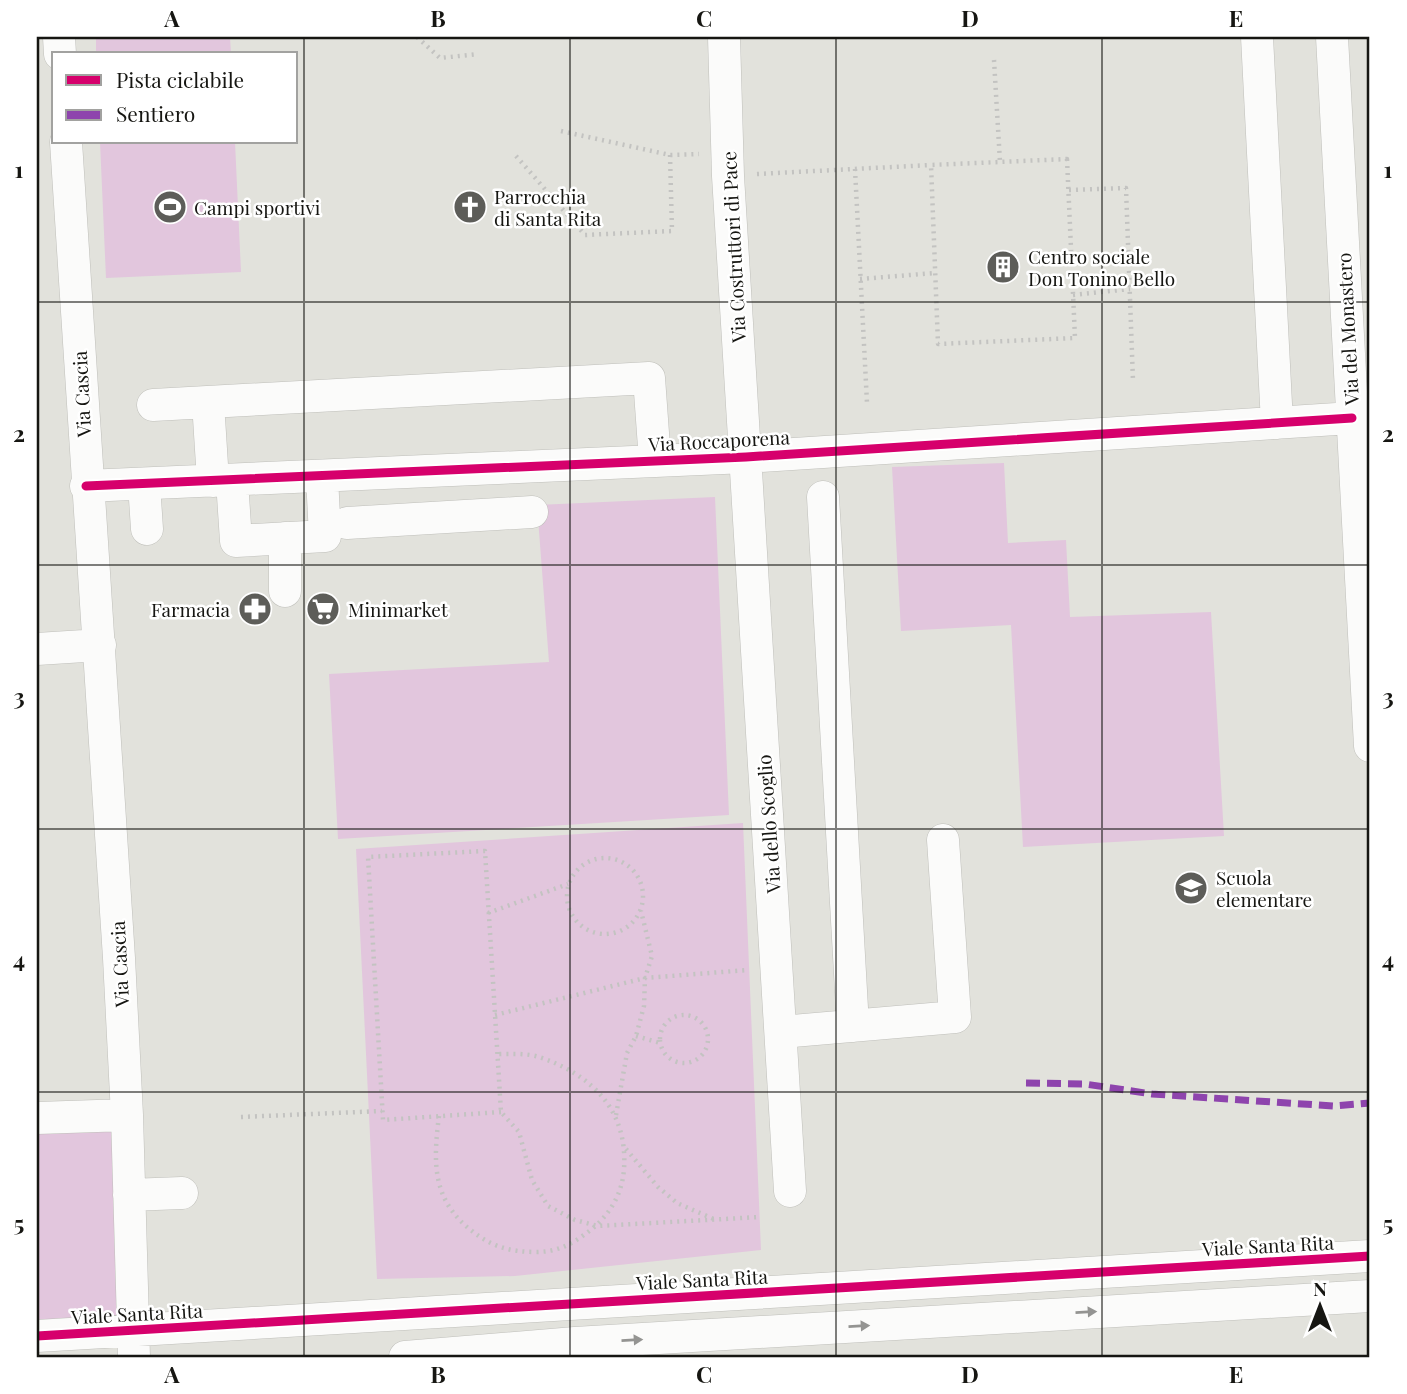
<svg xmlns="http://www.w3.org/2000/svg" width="1407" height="1394" viewBox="0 0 1407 1394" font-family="'Playfair Display',serif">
<rect width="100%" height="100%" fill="#e2e2dc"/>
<path fill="#e2c6dd" d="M96,37H230L231,54H96Z
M100,142H235L241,272L106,278Z
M1004,463L1008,543L1066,540L1070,617L1211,612L1224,836L1023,847L1011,625L901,631L892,467Z
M715,497L729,815L338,839L329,674L549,662L537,505Z
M743,823L761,1250L515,1276L377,1279L356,849Z
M127,1115L132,1332L37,1336V1124Z"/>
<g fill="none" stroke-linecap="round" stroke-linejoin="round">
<defs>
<path id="minor" d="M59,37L60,54
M724,37L728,176L790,1191
M1257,37L1277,423
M1332,37L1370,746
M66,142L119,958L127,1115L134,1357
M208,402L213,481
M153,405L649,378L655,461
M232,481L236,541L325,536L322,477
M144,484L147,529
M86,486L746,457L1352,418
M823,497L853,1026
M347,523L532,512
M285,538V591
M37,649L100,645
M781,1032L955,1017L943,840
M37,1118L127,1115
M129,1195L182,1193
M37,1336L1370,1256
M405,1357L575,1343L1370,1296"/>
</defs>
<use href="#minor" stroke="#bfbfba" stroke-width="33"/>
<path stroke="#c3c3c1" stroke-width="4.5" stroke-dasharray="2 5" stroke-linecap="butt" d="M417,37L440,58L478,54
M994,60L1000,162
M561,131L670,155L699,154
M516,156L585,235L672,231L670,155
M1067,159L1075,338L938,344L931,165Z
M855,169L867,403
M757,174L931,165
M1069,190L1126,188L1133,381
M860,279L935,273
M1073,295L1130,289
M567 896a38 38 0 1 1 76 0a38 38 0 1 1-76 0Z
M488,913L568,884
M660 1039a24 24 0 1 1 48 0a24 24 0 1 1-48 0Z
M495,1015L645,978L748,970
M636,1036L660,1043
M501,1112L383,1120L368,857L485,851L501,1112L519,1132L532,1180L548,1206L575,1220L598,1226L760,1217
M616,1115L627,1053L636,1036L644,1006L645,978L652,956L641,911
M439,1116C433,1163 432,1200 472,1231C492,1247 511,1252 536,1252C554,1252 569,1246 584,1235C607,1219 622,1197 624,1169C628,1111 593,1075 539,1057C527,1053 510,1054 497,1054
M241,1117L382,1111
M626,1149L658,1187L677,1203L716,1220"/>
<use href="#minor" stroke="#fbfbfa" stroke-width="32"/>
<path stroke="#8e44ad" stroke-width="7" stroke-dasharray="14 7" stroke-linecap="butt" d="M1026,1083L1085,1084L1152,1094L1333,1106L1370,1103"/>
<defs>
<path id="cycleway" d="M86,486L746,457L1352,418
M37,1336L1370,1256"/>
</defs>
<use href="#cycleway" stroke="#fff" stroke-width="13"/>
<use href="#cycleway" stroke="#d6006c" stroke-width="9"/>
</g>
<defs><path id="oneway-solid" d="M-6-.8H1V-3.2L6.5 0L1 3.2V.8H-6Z" transform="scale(1.75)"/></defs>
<g fill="#949492">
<use href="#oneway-solid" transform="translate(1086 1312) rotate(-3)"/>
<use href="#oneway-solid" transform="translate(859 1326) rotate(-3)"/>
<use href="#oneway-solid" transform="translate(632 1340) rotate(-3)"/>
</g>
<path fill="none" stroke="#161612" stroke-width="2" stroke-opacity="0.55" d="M304,37V1357M570,37V1357M836,37V1357M1102,37V1357M37,302H1370M37,565H1370M37,829H1370M37,1092H1370"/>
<defs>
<symbol id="stadium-disc" viewBox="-11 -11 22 22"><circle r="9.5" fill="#5d5d59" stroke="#fff"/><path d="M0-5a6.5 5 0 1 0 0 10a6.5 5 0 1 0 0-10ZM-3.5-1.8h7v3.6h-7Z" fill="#fff"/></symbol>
<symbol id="church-disc" viewBox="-11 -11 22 22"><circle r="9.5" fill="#5d5d59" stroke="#fff"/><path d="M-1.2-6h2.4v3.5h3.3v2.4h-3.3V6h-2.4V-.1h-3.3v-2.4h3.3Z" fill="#fff"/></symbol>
<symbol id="building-disc" viewBox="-11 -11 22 22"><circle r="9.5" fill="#5d5d59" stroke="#fff"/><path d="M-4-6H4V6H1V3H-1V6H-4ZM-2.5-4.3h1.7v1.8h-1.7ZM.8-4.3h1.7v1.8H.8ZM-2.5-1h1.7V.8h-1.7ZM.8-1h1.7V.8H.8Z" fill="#fff"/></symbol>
<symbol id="pharmacy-disc" viewBox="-11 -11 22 22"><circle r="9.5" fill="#5d5d59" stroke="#fff"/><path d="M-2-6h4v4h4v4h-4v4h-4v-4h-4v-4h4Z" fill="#fff"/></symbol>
<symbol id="supermarket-disc" viewBox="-11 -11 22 22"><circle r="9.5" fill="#5d5d59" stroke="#fff"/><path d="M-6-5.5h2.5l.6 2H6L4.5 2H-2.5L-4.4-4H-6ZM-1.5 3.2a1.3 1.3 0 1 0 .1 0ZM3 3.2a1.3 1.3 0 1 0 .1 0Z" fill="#fff"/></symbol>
<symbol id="school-disc" viewBox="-11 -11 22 22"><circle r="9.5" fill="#5d5d59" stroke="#fff"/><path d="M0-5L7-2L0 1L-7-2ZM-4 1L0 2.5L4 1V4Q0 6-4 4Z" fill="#fff"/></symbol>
</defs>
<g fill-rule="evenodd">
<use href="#stadium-disc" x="151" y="188" width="38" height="38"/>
<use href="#church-disc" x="451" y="188" width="38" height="38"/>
<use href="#building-disc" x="984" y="248" width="38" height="38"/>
<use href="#pharmacy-disc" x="236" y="590" width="38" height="38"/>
<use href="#supermarket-disc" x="304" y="590" width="38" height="38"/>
<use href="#school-disc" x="1172" y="869" width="38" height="38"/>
</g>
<g text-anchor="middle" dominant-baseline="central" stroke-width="5" stroke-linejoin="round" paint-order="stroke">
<g font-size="19" fill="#161612" stroke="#fff" text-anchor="start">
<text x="494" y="196">Parrocchia<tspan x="494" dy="22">di Santa Rita</tspan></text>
<text x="194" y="207">Campi sportivi</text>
<text x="1028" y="256">Centro sociale<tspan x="1028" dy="22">Don Tonino Bello</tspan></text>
<text x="230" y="609" text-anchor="end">Farmacia</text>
<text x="348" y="609">Minimarket</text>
<text x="1216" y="877">Scuola<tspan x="1216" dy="22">elementare</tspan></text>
</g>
<g font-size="19" fill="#161612" stroke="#fff">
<text transform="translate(733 247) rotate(-93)">Via Costruttori di Pace</text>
<text transform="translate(1347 329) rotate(-93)">Via del Monastero</text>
<text transform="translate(81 394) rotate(-93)">Via Cascia</text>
<text transform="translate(719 440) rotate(-3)">Via Roccaporena</text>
<text transform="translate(768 824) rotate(-94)">Via dello Scoglio</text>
<text transform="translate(119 964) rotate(-93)">Via Cascia</text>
<text transform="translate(1268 1245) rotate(-3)">Viale Santa Rita</text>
<text transform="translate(702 1279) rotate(-3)">Viale Santa Rita</text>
<text transform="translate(137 1313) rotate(-3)">Viale Santa Rita</text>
</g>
</g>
<rect width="1407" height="1394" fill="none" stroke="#ffffff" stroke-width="77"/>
<rect x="52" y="52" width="245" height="91" fill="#ffffff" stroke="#a2a2a0" stroke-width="2"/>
<rect x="66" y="75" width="35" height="10" fill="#d6006c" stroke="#a2a2a0" stroke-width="2"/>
<text x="116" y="88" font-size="21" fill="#161612">Pista ciclabile</text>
<rect x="66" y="110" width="35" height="10" fill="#8e44ad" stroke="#a2a2a0" stroke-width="2"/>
<text x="116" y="122" font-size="21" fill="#161612">Sentiero</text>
<g transform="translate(1320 1306)" stroke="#ffffff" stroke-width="5" paint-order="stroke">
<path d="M0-5L12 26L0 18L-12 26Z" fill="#161612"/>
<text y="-10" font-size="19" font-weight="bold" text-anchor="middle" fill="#161612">N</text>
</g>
<rect x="38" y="38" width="1330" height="1318" fill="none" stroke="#161612" stroke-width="2.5"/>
<g font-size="23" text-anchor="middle" font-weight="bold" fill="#161612">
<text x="172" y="27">A</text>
<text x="438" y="27">B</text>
<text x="704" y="27">C</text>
<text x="970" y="27">D</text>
<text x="1236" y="27">E</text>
<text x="19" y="178">1</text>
<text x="1388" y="178">1</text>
<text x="19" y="442">2</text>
<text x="1388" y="442">2</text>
<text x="19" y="705">3</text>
<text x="1388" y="705">3</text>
<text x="19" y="968">4</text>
<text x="1388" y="968">4</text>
<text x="19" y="1232">5</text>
<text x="1388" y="1232">5</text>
<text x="172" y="1383">A</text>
<text x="438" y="1383">B</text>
<text x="704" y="1383">C</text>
<text x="970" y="1383">D</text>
<text x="1236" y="1383">E</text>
</g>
</svg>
